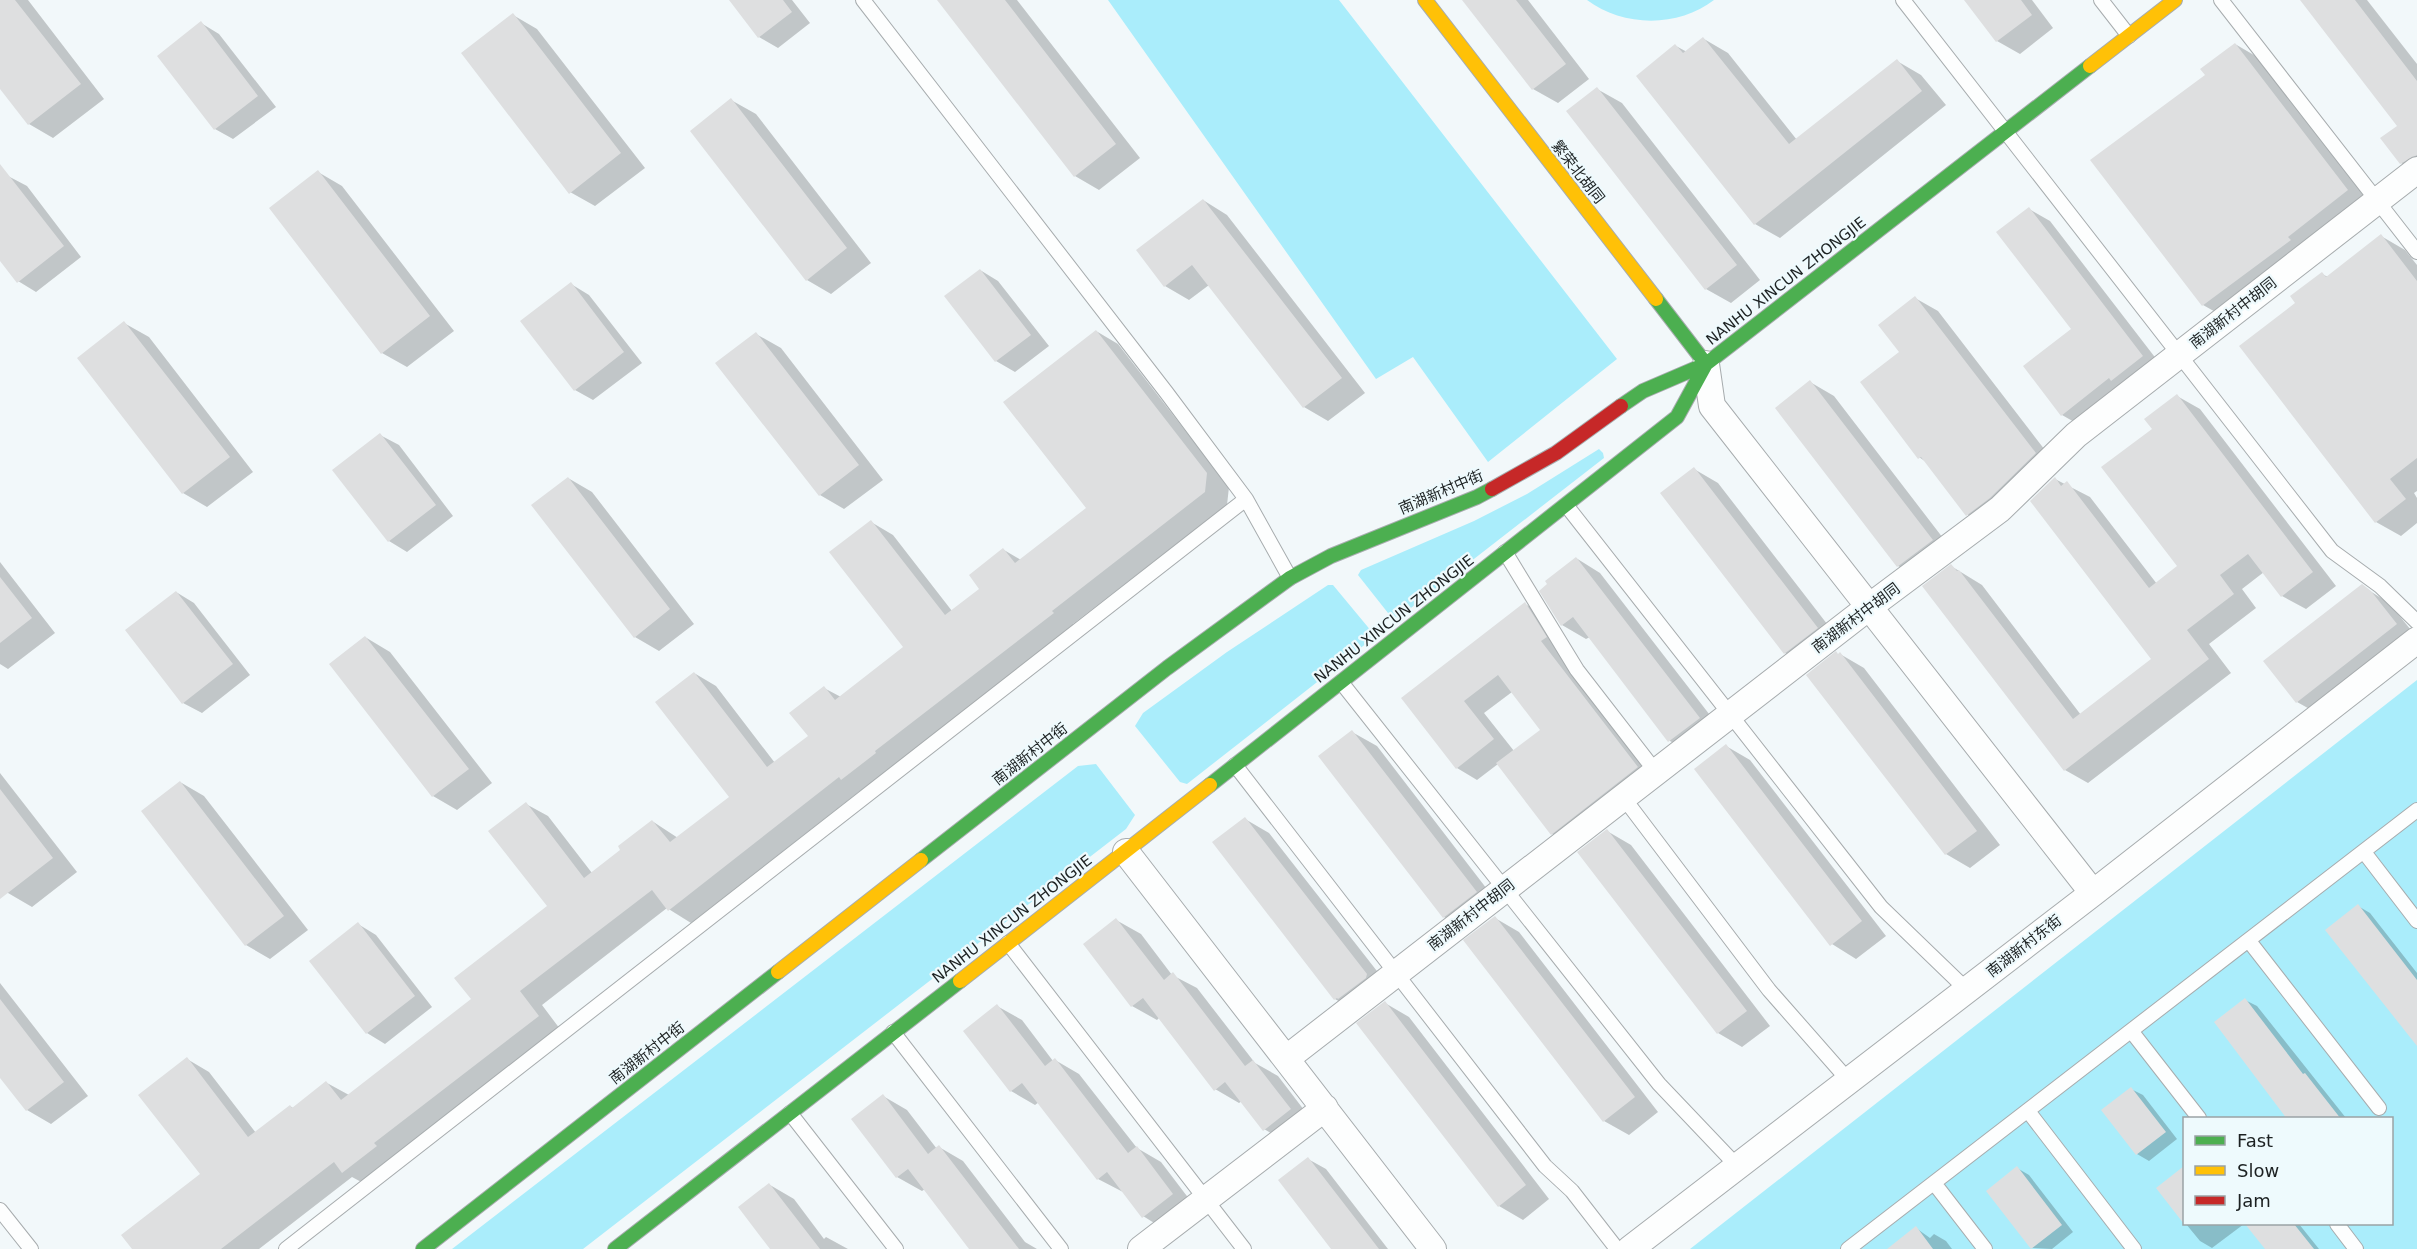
<svg xmlns="http://www.w3.org/2000/svg" width="2417" height="1249" viewBox="0 0 2417 1249" font-family="'DejaVu Sans','Noto Sans SC',sans-serif">
<rect width="100%" height="100%" fill="#f2f8fa"/>
<path fill="#aaedfb" fill-rule="evenodd" d="M1108,0H1339L1617,359L1488,462L1413,357L1376,379Z
M1587,0H1714C1678,28 1623,27 1587,0Z
M1599,449L1603,453L1604,458L1398,618L1388,613L1358,575L1361,570L1474,521L1527,494Z
M1328,585H1333L1372,632V639L1187,784L1180,782L1135,726L1143,713L1227,652Z
M2417,680V1249H1690ZM2184,1118H2392V1224H2184Z
M1096,764L1135,815L1126,829L583,1249H452L1078,766Z"/>
<path fill="#0003" fill-rule="evenodd" d="M0,0H28L104,99L53,138L29,124L0,87Z
M731,0H792L810,23L778,48L759,37Z
M939,0H1017L1140,158L1099,190L1075,176Z
M1464,0H1528L1589,79L1558,103L1533,89Z
M1966,0H2032L2053,28L2020,54L1997,41Z
M2302,0H2367L2417,64V172L2401,163L2399,126Z
M513,15L537,29L645,168L595,206L570,192Z
M201,23L219,34L276,107L233,139L215,129Z
M1704,39L1728,53L1797,140L1897,61L1921,75L1946,105L1780,238L1755,224L1676,46L1687,52Z
M2235,44L2259,58L2372,205L2228,319L2203,305L2092,161L2207,75Z
M1597,89L1622,103L1760,280L1731,303L1706,289Z
M731,100L756,114L871,263L831,294L807,280Z
M318,172L342,186L454,331L407,367L382,353L271,208Z
M8,176L27,186L81,257L36,292L18,281L0,258V182Z
M1203,200L1227,215L1365,393L1328,421L1304,407L1209,285L1189,300L1165,286Z
M2029,209L2050,221L2164,369L2083,427L2062,415L2073,329Z
M2381,236L2405,250L2417,265V491L2414,493L2417,498V523L2401,536L2376,522L2241,346L2297,303L2322,274L2328,277Z
M980,270L998,281L1049,346L1015,372L996,361L946,297Z
M571,284L589,295L642,363L593,400L575,390Z
M1915,298L1938,311L2058,467L1990,528L1967,514L1926,462L1919,457L1901,352Z
M124,323L149,337L253,472L207,507L183,493Z
M1096,331L1118,344L1229,487L1227,505L1073,624L1075,626L864,791L861,790L691,923L667,908L542,1005L560,1029L365,1184L352,1177L259,1249H134L202,1175L187,1059L209,1072L256,1133L290,1106L293,1108L327,1083L349,1095L473,999L549,907L526,804L548,816L592,873L622,850L652,821L678,838L731,797L694,673L716,686L775,763L810,736L824,688L841,697L905,648L871,522L893,535L952,611L981,589L1004,550L1021,560L1088,509Z
M756,334L781,348L883,480L844,509L820,495Z
M1810,382L1834,396L1956,555L1923,580L1898,566Z
M2177,396L2200,409L2336,586L2306,609L2282,596L2264,572L2242,589L2256,608L2209,644L2231,673L2088,783L2065,770L1951,566L1982,585L2081,715L2153,659L2055,479L2090,497L2157,584L2179,566L2154,429Z
M380,435L399,445L453,516L407,552L389,541Z
M1694,469L1718,483L1841,642L1809,667L1785,653Z
M568,478L592,492L694,624L659,651L635,637Z
M1576,558L1600,573L1723,732L1694,755L1670,741L1590,637L1586,639L1562,625Z
M0,562L55,633L8,669L0,664Z
M2362,586L2389,603L2415,635L2315,712L2297,702Z
M176,592L194,603L250,675L202,713L183,703Z
M1525,604L1546,616L1658,779L1573,846L1552,834L1498,764L1477,780L1457,768L1403,698ZM1512,692L1542,730L1514,751L1484,713Z
M365,637L390,652L492,783L457,810L433,796L331,664Z
M1840,654L1864,668L2000,845L1970,868L1946,854Z
M1352,732L1377,746L1500,906L1468,931L1444,917Z
M1726,746L1750,760L1886,936L1856,959L1832,944Z
M0,773L77,872L32,907L8,893L0,882Z
M180,782L204,796L308,930L270,959L246,945Z
M1245,819L1269,833L1391,989L1359,1013L1335,999Z
M1607,831L1631,845L1770,1026L1742,1047L1718,1033Z
M2358,906L2370,913L2417,973V1044Z
M1495,918L1519,932L1658,1112L1629,1135L1604,1121Z
M1116,920L1141,934L1172,975L1197,988L1255,1063L1278,1076L1314,1123L1288,1143L1264,1129L1242,1101L1239,1103L1215,1089L1159,1018L1157,1020L1132,1006Z
M358,924L376,935L432,1007L385,1044L367,1033Z
M0,983L88,1096L51,1124L27,1110L0,1075Z
M2245,1000L2257,1006L2346,1118H2289Z
M1385,1003L1409,1017L1549,1199L1523,1220L1499,1206Z
M997,1006L1022,1020L1053,1061L1055,1060L1079,1074L1137,1148L1161,1162L1196,1208L1167,1231L1143,1216L1123,1192L1098,1179L1039,1102L1035,1105L1011,1091Z
M2131,1089L2143,1095L2177,1139L2149,1161L2137,1154Z
M883,1096L907,1110L937,1149L939,1147L963,1161L1025,1242L1037,1249H971L925,1189L922,1191L897,1177Z
M1308,1159L1326,1169L1388,1249H1333Z
M2017,1168L2029,1175L2073,1232L2052,1249L2032,1248Z
M2184,1168V1221L2159,1188Z
M770,1185L794,1199L824,1239L826,1237L848,1249H772Z
M2186,1224H2244L2212,1248L2200,1241Z
M2276,1224H2299L2319,1249H2267L2258,1237Z
M1916,1228L1930,1238L1934,1234L1946,1241L1952,1249H1897Z"/>
<path fill="#dedfe0" d="M0,0H15L81,84L28,125L0,89Z
M729,0H783L792,12L758,38Z
M937,0H1005L1116,144L1074,177Z
M1462,0H1516L1566,64L1532,90Z
M1964,0H2021L2032,15L1996,42Z
M2300,0H2355L2417,81V155L2400,164L2380,138L2397,126Z
M513,13L621,153L569,194L461,53Z
M201,21L258,96L214,130L157,56Z
M1703,37L1789,144L1897,59L1922,91L1754,225L1636,76L1675,44L1683,53Z
M2235,43L2348,190L2288,237L2291,240L2202,306L2090,160L2205,75L2200,69Z
M1597,87L1737,265L1705,290L1566,111Z
M731,98L847,248L806,281L690,131Z
M0,164L64,246L17,283L0,261Z
M318,170L430,316L381,354L269,208Z
M1203,199L1342,378L1303,408L1192,265L1164,287L1136,250Z
M2029,207L2143,356L2111,381L2109,378L2061,416L2023,366L2071,329L1996,232Z
M2381,234L2417,281V458L2390,479L2406,499L2375,523L2239,346L2295,303L2290,296L2322,272L2326,277Z
M980,269L1031,335L995,362L944,296Z
M571,282L624,352L574,391L520,321Z
M1915,296L2036,453L1990,498L1966,516L1921,457L1918,459L1860,382L1899,352L1878,325Z
M124,321L230,457L182,494L77,358Z
M1096,330L1207,473L1205,492L1052,611L1054,613L875,751L876,753L841,780L839,777L668,911L652,890L520,991L539,1016L374,1143L377,1146L342,1173L334,1162L221,1249H132L121,1235L200,1174L138,1095L187,1057L248,1137L290,1105L292,1108L326,1081L341,1100L471,999L454,978L547,906L488,831L526,802L584,878L620,850L618,846L652,820L670,842L729,797L655,702L694,672L767,767L808,736L789,713L824,686L835,700L903,647L829,552L871,520L945,615L979,589L969,575L1003,548L1015,563L1086,508L1003,402Z
M756,332L859,465L819,496L715,363Z
M1810,380L1933,540L1897,567L1775,408Z
M2177,394L2313,572L2281,597L2248,554L2220,575L2234,594L2187,630L2209,659L2064,771L1922,586L1951,564L1957,571L1959,570L2073,719L2151,659L2030,501L2055,477L2061,486L2067,481L2149,588L2177,566L2101,467L2152,429L2144,419Z
M380,433L436,505L388,542L332,470Z
M1694,467L1818,628L1784,654L1660,493Z
M568,477L670,609L634,638L531,505Z
M1576,557L1700,718L1668,742L1573,617L1561,626L1539,591L1547,584L1545,581Z
M0,577L32,618L0,643Z
M2362,584L2371,591L2397,624L2296,703L2263,661Z
M176,591L233,664L182,704L125,630Z
M1525,602L1547,637L1541,641L1638,767L1551,835L1496,763L1540,730L1498,675L1464,701L1494,739L1456,769L1401,698Z
M365,636L469,769L432,797L329,664Z
M1836,651L1838,654L1840,652L1977,831L1945,855L1806,675Z
M1352,730L1477,892L1443,918L1318,756Z
M1726,744L1862,921L1830,946L1694,769Z
M180,781L284,916L245,946L141,811Z
M0,789L53,858L0,899Z
M1245,817L1367,974L1366,978L1338,999L1337,998L1334,1000L1212,842Z
M1607,829L1747,1011L1717,1034L1577,852Z
M2358,904L2417,980V1046L2325,930Z
M1495,916L1635,1097L1603,1122L1463,940Z
M1116,918L1164,980L1173,972L1245,1066L1253,1060L1291,1109L1263,1131L1225,1082L1214,1091L1143,998L1131,1007L1083,944Z
M358,922L415,996L366,1034L309,961Z
M2245,998L2303,1074L2305,1073L2341,1119H2287L2214,1022Z
M0,999L64,1082L26,1111L0,1078Z
M1385,1001L1526,1185L1498,1207L1356,1023Z
M997,1004L1045,1066L1055,1058L1128,1153L1137,1146L1173,1194L1142,1218L1107,1172L1097,1180L1022,1083L1010,1092L963,1031Z
M2131,1087L2166,1132L2136,1155L2101,1110Z
M883,1094L928,1154L939,1145L1019,1249H969L908,1169L896,1178L851,1119Z
M1308,1157L1379,1249H1331L1278,1180Z
M2017,1166L2062,1225L2031,1249L1986,1191Z
M2184,1166V1224L2156,1188Z
M769,1183L820,1249H770L738,1207Z
M2245,1224H2294L2314,1249H2265Z
M1916,1226L1933,1249H1887Z"/>
<g fill="none" stroke-linecap="round" stroke-linejoin="round">
<defs>
<path id="lane" d="M863,0L1166,392L1246,499L1290,578
M1903,0L2332,551L2380,586L2417,622
M2101,0L2129,36
M2221,0L2417,252
M1566,505L1881,907L1967,990
M1505,552L1577,670L1656,772
M1341,682L1659,1084L1737,1166
M1235,765L1545,1166L1572,1191L1617,1249
M1623,797L1769,990L1849,1081
M2364,852L2417,921
M2249,941L2379,1108
M1008,943L1244,1249
M893,1032L1061,1249
M2132,1032L2199,1118
M2028,1111L2134,1249
M790,1113L896,1249
M1934,1183L1985,1249
M0,1210L31,1249
M2337,1224L2356,1249
M286,1249L1246,499
M1848,1249L2417,810"/>
<path id="street" d="M1706,364L1712,406L2093,893
M1126,852L1433,1249
M1287,1058L1869,607L2000,509L2076,435L2417,170
M1141,1249L1325,1108
M1630,1249L2093,893L2417,640"/>
<path id="fast" d="M1656,299L1706,364
M1621,406L1643,391L1706,364L2090,66
M1210,785L1677,417L1706,364
M921,860L1167,668L1290,578L1331,556L1477,497L1492,489
M423,1249L778,972
M615,1249L960,981"/>
<path id="slow" d="M1425,0L1656,299
M2090,66L2175,0
M778,972L921,860
M960,981L1210,785"/>
<path id="jam" d="M1492,489L1556,453L1621,406"/>
</defs>
<use href="#lane" stroke="#a7acae" stroke-width="16"/>
<use href="#street" stroke="#a7acae" stroke-width="28"/>
<use href="#fast" stroke="#a7acae" stroke-width="16"/>
<use href="#slow" stroke="#a7acae" stroke-width="16"/>
<use href="#jam" stroke="#a7acae" stroke-width="16"/>
<use href="#lane" stroke="#fdfefe" stroke-width="14"/>
<use href="#street" stroke="#fdfefe" stroke-width="26"/>
<use href="#fast" stroke="#4caf50" stroke-width="14"/>
<use href="#slow" stroke="#ffc107" stroke-width="14"/>
<use href="#jam" stroke="#c62828" stroke-width="14"/>
</g>
<g text-anchor="middle" dominant-baseline="central" stroke-width="4.5" stroke-linejoin="round" paint-order="stroke">
<g font-size="15" fill="#1c2122" stroke="#eefafd">
<text transform="translate(1578 172) rotate(52)">繁荣北胡同</text>
<text transform="translate(1786 281) rotate(-38)">NANHU XINCUN ZHONGJIE</text>
<text transform="translate(2233 313) rotate(-38)">南湖新村中胡同</text>
<text transform="translate(1441 492) rotate(-23)">南湖新村中街</text>
<text transform="translate(1856 618) rotate(-37)">南湖新村中胡同</text>
<text transform="translate(1394 619) rotate(-38)">NANHU XINCUN ZHONGJIE</text>
<text transform="translate(1030 754) rotate(-38)">南湖新村中街</text>
<text transform="translate(1471 915) rotate(-38)">南湖新村中胡同</text>
<text transform="translate(1012 919) rotate(-38)">NANHU XINCUN ZHONGJIE</text>
<text transform="translate(2024 946) rotate(-38)">南湖新村东街</text>
<text transform="translate(647 1053) rotate(-38)">南湖新村中街</text>
</g>
</g>
<rect x="2183" y="1117" width="210" height="108" fill="#eefafd" stroke="#9aa3a5" stroke-width="1.5"/>
<rect x="2195" y="1136" width="30" height="9" fill="#4caf50" stroke="#9aa3a5" stroke-width="1.5"/>
<text x="2237" y="1147" font-size="18" fill="#1c2122">Fast</text>
<rect x="2195" y="1166" width="30" height="9" fill="#ffc107" stroke="#9aa3a5" stroke-width="1.5"/>
<text x="2237" y="1177" font-size="18" fill="#1c2122">Slow</text>
<rect x="2195" y="1196" width="30" height="9" fill="#c62828" stroke="#9aa3a5" stroke-width="1.5"/>
<text x="2237" y="1207" font-size="18" fill="#1c2122">Jam</text>
</svg>
